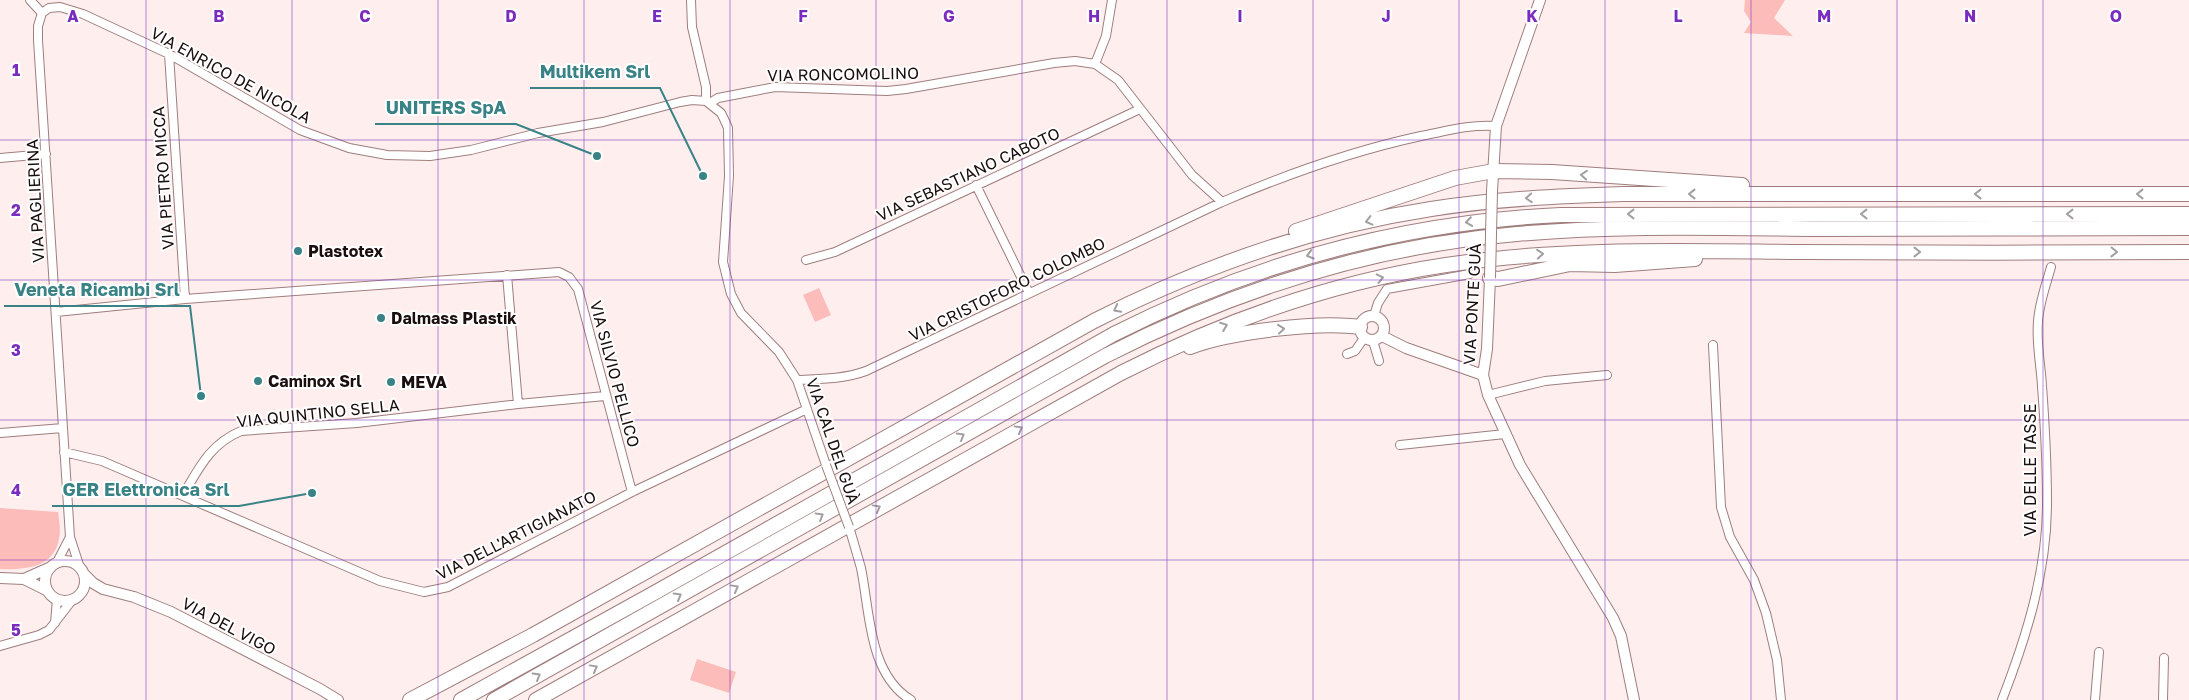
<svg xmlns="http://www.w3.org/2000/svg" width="2189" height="700" viewBox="0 0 2189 700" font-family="'Golos Text',sans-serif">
<rect width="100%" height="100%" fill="#feefee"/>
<path fill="#fbbcba" d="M1745,0H1785L1774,18L1793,36L1744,33L1751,22L1744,11Z
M819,288L831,315L815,322L803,295Z
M0,508L58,512C59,520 61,530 59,539C54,568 24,570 0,569Z
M697,659L736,672L729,693L690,680Z"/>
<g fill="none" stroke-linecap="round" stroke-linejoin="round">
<defs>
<path id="street" d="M30,0L42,13
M691,0L692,27L706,87V101
M169,54L185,299
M1095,64L1106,36L1112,0
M710,103L718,98L775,87L887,91L906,89L1054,63L1075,61L1095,64L1118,80L1192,175L1222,202
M0,158L46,154
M976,185L1029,293
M806,260L835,252L1140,109
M507,275L518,404
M56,312L185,299L559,272L569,277L578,289L632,492
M1374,316L1378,303L1387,289L1470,274
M1373,341L1379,361
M1713,345L1721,507L1730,537L1754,580L1766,613L1777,660L1781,700
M1347,354L1355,351L1364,338
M797,380C821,379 844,379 866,371L1222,202C1287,174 1352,151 1421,136C1447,131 1470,124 1496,126
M1488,395L1545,381L1607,375
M0,433L63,428
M1400,445L1505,434
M64,452L102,461L380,581L424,592L448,587L632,492L807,409
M183,495C199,468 210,444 241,431L357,423L518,404L605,396
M849,527C853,540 857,554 861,568C870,611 868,674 911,700
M56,564L70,537
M80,568L70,537L38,40V26L42,13L49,8L60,7L83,14L169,54L300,130L349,148L387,155L430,156L471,150L538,133L603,122L680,102L692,100L706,101L721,113L724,119L728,128L729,176L723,262L731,294L741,313L779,352L797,380L826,465
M55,623L57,599
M0,646L39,635L49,630L73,599
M2002,700C2026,638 2047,572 2047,504C2047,465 2045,426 2042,386C2041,366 2036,343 2038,322C2039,303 2046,285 2051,267
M2095,700L2099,652
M2163,700L2164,658"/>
<path id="secondary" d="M1492,191L1496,126L1540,0
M1490,278L1487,349L1483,375L1488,395L1520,465L1613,618L1621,636L1634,700
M1360 328a12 12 0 1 1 24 0a12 12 0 1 1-24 0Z
M1382,336L1406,348L1483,375
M45 581a20 20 0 1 1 40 0a20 20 0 1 1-40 0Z
M84,574L93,583L103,589L134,597L171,612L320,689L338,700
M0,578L24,579L48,591
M24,579L51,567"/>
<path id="highway" d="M1296,231L1455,178L1494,171L1552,172L1742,185
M1490,278L1498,279L1570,264L1615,265L1695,259
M1190,347C1228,332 1319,321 1360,327
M410,700L533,635L1094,321C1200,267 1313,227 1431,209C1495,199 1560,196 1624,194H2189
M461,700L656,592L1114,334C1254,263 1404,222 1561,215L2189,214
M494,700L1105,356C1234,290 1372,246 1517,234C1617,225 1717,228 1817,229C1941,229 2065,228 2189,228
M536,700L1121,373C1223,321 1333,282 1446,265C1564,247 1683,251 1801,252C1930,253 2060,253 2189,252"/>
</defs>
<use href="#street" stroke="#9f7e7d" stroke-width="10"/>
<use href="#secondary" stroke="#9f7e7d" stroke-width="12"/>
<use href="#highway" stroke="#9f7e7d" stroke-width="16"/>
<use href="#street" stroke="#fff" stroke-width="8"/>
<use href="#secondary" stroke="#fff" stroke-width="10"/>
<use href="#highway" stroke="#fff" stroke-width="14"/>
<defs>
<path id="street-bridge" d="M826,465L849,527"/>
<path id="secondary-bridge" d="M1490,278L1492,191"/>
</defs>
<use href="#street-bridge" stroke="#9f7e7d" stroke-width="10" stroke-linecap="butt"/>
<use href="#secondary-bridge" stroke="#9f7e7d" stroke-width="12" stroke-linecap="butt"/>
<use href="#street-bridge" stroke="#fff" stroke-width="8"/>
<use href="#secondary-bridge" stroke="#fff" stroke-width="10"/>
</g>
<defs><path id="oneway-chevron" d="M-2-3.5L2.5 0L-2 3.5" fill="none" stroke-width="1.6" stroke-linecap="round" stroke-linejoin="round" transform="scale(1.25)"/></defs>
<g stroke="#a39f9f">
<use href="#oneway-chevron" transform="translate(1584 175) rotate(-175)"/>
<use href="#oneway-chevron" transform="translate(1692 194) rotate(-180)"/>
<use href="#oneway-chevron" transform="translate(1978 194) rotate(-180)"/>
<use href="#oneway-chevron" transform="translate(2140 194) rotate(-180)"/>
<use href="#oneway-chevron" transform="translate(1529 198) rotate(176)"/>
<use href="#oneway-chevron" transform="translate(1631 214) rotate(-180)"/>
<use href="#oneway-chevron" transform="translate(1864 214) rotate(180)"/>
<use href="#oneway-chevron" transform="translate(2070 214) rotate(180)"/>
<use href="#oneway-chevron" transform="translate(1369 221) rotate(166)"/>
<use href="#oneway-chevron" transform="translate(1469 222) rotate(172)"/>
<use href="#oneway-chevron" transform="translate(1917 252)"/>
<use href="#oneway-chevron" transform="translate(2114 252) rotate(1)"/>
<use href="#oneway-chevron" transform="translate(1540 254) rotate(-5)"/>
<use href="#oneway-chevron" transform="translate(1310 255) rotate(164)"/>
<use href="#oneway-chevron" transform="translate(1380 278) rotate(-13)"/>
<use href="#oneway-chevron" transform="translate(1117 309) rotate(153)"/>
<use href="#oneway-chevron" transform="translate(1224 326) rotate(-21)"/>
<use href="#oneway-chevron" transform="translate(1281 329) rotate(-6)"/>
<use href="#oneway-chevron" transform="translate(1019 429) rotate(-29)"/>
<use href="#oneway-chevron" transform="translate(961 436) rotate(-30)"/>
<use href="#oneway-chevron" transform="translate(877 508) rotate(-29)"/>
<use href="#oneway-chevron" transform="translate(820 516) rotate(-30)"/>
<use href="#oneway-chevron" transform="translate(735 588) rotate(-29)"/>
<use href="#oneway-chevron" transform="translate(678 596) rotate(-30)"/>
<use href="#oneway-chevron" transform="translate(594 668) rotate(-29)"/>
<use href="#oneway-chevron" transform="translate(537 676) rotate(-30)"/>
</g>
<path fill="none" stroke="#7b2cbf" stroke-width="1" stroke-opacity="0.55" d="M146,0V700M292,0V700M438,0V700M584,0V700M730,0V700M876,0V700M1022,0V700M1167,0V700M1313,0V700M1459,0V700M1605,0V700M1751,0V700M1897,0V700M2043,0V700M0,140H2189M0,280H2189M0,420H2189M0,560H2189"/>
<g fill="#398286" stroke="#fff" stroke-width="2">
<circle cx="298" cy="251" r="5"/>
<circle cx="381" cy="318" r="5"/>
<circle cx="258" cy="381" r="5"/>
<circle cx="391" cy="382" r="5"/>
</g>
<g text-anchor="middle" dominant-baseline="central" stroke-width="4" stroke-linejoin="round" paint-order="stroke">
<g font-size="16" fill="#1a0e0e" stroke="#fff">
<text transform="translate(843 74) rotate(-1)">VIA RONCOMOLINO</text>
<text transform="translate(231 75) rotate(29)">VIA ENRICO DE NICOLA</text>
<text transform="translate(968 174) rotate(-25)">VIA SEBASTIANO CABOTO</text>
<text transform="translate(163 178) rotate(-94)">VIA PIETRO MICCA</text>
<text transform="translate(35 201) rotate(-93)">VIA PAGLIERINA</text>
<text transform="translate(1007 289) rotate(-26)">VIA CRISTOFORO COLOMBO</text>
<text transform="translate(1472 304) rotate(-87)">VIA PONTE GUÀ</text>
<text transform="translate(615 374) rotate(75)">VIA SILVIO PELLICO</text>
<text transform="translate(318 413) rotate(-6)">VIA QUINTINO SELLA</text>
<text transform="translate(833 441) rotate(71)">VIA CAL DEL GUÀ</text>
<text transform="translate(2030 470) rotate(-90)">VIA DELLE TASSE</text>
<text transform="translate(516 535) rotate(-27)">VIA DELL'ARTIGIANATO</text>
<text transform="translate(229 626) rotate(28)">VIA DEL VIGO</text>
</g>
<g font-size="16" font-weight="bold" fill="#1a0e0e" stroke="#fff" text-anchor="start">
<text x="308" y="251">Plastotex</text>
<text x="391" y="318">Dalmass Plastik</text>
<text x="268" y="381">Caminox Srl</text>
<text x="401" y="382">MEVA</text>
</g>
</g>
<g font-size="16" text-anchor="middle" font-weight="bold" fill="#7b2cbf" stroke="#fff" stroke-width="4" stroke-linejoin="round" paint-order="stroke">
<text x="73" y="22">A</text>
<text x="219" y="22">B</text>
<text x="365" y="22">C</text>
<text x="511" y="22">D</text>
<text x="657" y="22">E</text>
<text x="803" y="22">F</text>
<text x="949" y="22">G</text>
<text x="1094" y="22">H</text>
<text x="1240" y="22">I</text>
<text x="1386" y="22">J</text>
<text x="1532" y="22">K</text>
<text x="1678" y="22">L</text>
<text x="1824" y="22">M</text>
<text x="1970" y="22">N</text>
<text x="2116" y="22">O</text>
<text x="16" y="76">1</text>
<text x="16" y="216">2</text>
<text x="16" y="356">3</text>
<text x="16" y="496">4</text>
<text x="16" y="636">5</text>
</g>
<path fill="none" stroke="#398286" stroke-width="2" d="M703 176L660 88H530M597 156L516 124H375M201 396L190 306H4M312 493L239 506H52"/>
<g fill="#398286" stroke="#fff" stroke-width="2">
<circle cx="703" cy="176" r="5"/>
<circle cx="597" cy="156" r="5"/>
<circle cx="201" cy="396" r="5"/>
<circle cx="312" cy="493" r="5"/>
</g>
<g font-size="18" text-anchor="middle" font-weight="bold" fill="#398286" stroke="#fff" stroke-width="4" stroke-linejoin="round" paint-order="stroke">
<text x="595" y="78">Multikem Srl</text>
<text x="446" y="114">UNITERS SpA</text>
<text x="97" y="296">Veneta Ricambi Srl</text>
<text x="146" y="496">GER Elettronica Srl</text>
</g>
</svg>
